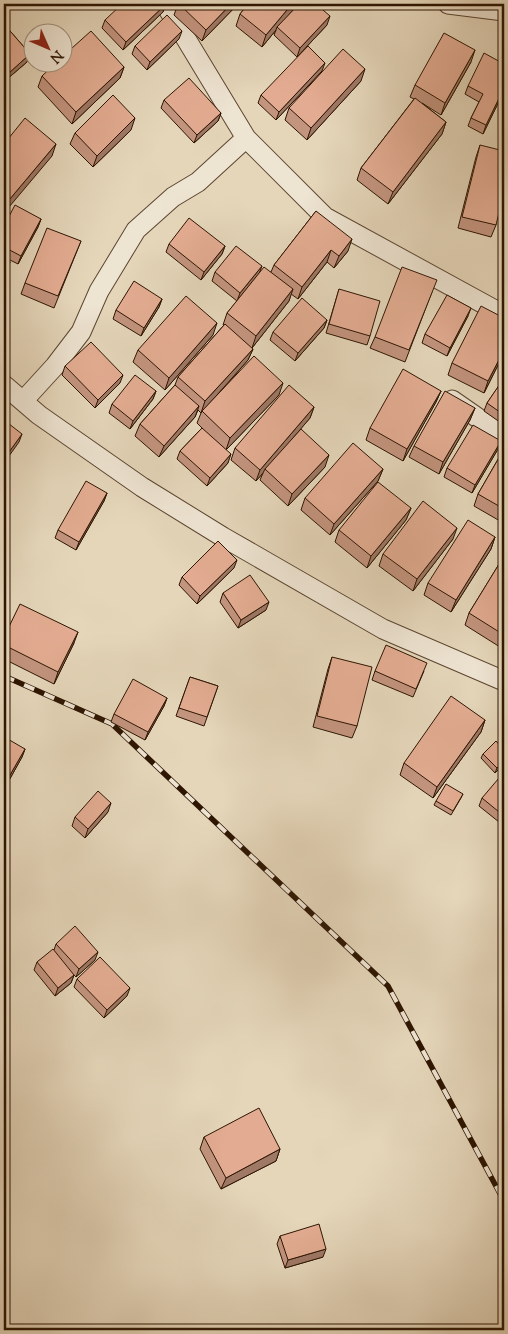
<svg xmlns="http://www.w3.org/2000/svg" width="508" height="1334" viewBox="0 0 508 1334" font-family="'Sorts Mill Goudy',serif">
<style>
.lines{fill:none;stroke-linecap:round;stroke-linejoin:round}
.minor-casing{stroke:#5b4530;stroke-width:21}
.minor{stroke:#eee4d2;stroke-width:19}
.rail-casing{stroke:#2d1502;stroke-width:5.5}
.rail{stroke:#eee4d2;stroke-width:4;stroke-dasharray:11;stroke-linecap:butt}
.wall{fill:#c3947e;stroke:#2d1502}
.shaded-wall{fill:#9f7866;stroke:#2d1502}
.building{fill:#e3ac92;stroke:#2d1502}
</style>
<rect width="100%" height="100%" fill="#e5d6ba"/>
<filter id="stains"><feTurbulence type="fractalNoise" baseFrequency=".004" numOctaves="4"/><feColorMatrix values="0 0 0 0 .2 0 0 0 0 .09 0 0 0 0 .02 0 0 0 .5 -.17"/></filter>
<radialGradient id="worn" r=".72"><stop offset=".6" stop-color="#630" stop-opacity="0"/><stop offset="1" stop-color="#630" stop-opacity=".3"/></radialGradient>
<g class="lines">
<defs>
<path id="minor" d="M165,4L246,138L325,217L504,315
M448,4L504,11
M4,385L39,415L142,487L223,537L383,629L504,681
M452,400L504,436
M23,401L55,366L81,332L99,291L136,230L173,197L198,182L246,138"/>
</defs>
<use href="#minor" class="minor-casing"/>
<use href="#minor" class="minor"/>
<defs>
<path id="rail" d="M4,676L112,724L388,986L504,1201"/>
</defs>
<use href="#rail" class="rail-casing"/>
<use href="#rail" class="rail"/>
</g>
<path class="wall" d="M84,4H94L88,9Z
M166,4L163,12L123,50L102,28L105,20Z
M178,4H238L202,41L174,15Z
M248,4H298L287,16L327,25L297,57L274,35L276,30L262,47L236,26L240,14Z
M4,24L30,54L27,62L6,80L4,77Z
M179,39L147,70L132,54L135,46Z
M471,62L441,115L422,103L446,122L442,134L388,204L357,180L361,168L414,99L410,97L415,85Z
M124,67L120,78L72,124L38,87L42,76Z
M322,71L276,120L258,103L261,95Z
M361,81L307,140L285,120L289,108Z
M468,86L504,91L483,134L468,126L471,118L479,102L465,94Z
M164,100L221,113L218,121L194,143L161,108Z
M504,117V128L500,126Z
M131,130L93,167L70,144L75,133Z
M480,145L496,225L491,237L458,228L476,157Z
M316,211L348,251L334,268L327,262L298,299L291,294L289,301L252,348L253,349L248,360L221,391L279,395L226,450L228,463L207,486L177,459L180,451L202,428L197,423L201,413L198,410L195,417L159,457L135,436L140,424L175,385L178,377L224,325H223L227,313L237,301L212,281L215,272L259,273L271,272L274,265Z
M41,219L38,227L18,264L4,257V226Z
M81,241L54,308L21,294L25,283Z
M169,244L225,246L222,254L201,280L166,252Z
M339,289L370,336L367,345L326,333Z
M432,292L405,362L370,348L375,337Z
M162,299L159,307L141,336L113,319L116,310Z
M468,316L447,356L422,343L425,334Z
M504,318V353L484,393L448,375L452,363Z
M327,320L324,328L295,361L270,340L273,332Z
M213,335L165,390L133,362L138,350Z
M65,366L120,383L95,408L62,375Z
M504,366V425L484,411L487,403L503,380L500,378Z
M156,391L153,399L130,429L109,413L112,404Z
M441,391L436,402L403,461L366,440L370,428Z
M314,407L310,418L289,442L325,467L288,506L260,480L263,473L256,481L231,460L235,448Z
M475,408L470,420L439,474L409,457L414,446Z
M498,449L472,493L444,477L447,468Z
M504,449V514L500,521L474,506L478,494Z
M383,469L378,481L330,535L301,510L305,498Z
M107,493L104,501L76,550L55,538L58,530Z
M411,508L406,520L367,568L335,542L339,530Z
M495,537L491,549L451,612L424,595L428,583Z
M453,539L413,591L379,566L383,554Z
M504,556V640L500,647L465,625L469,613Z
M234,568L197,604L179,585L182,577Z
M223,593L266,610L238,628L220,602Z
M4,637L74,643L54,684L4,659Z
M332,657L357,726L352,738L313,727L328,669Z
M375,671H424L413,697L372,680Z
M190,677L218,686L204,726L176,716Z
M167,698L164,706L145,740L111,722L114,714Z
M485,720L481,732L433,798L400,775L404,763Z
M4,743L25,749L22,757L7,784L4,782Z
M504,750V764L495,773L481,758L483,754Z
M504,782V826L479,806L482,798Z
M463,794L461,798L451,815L434,805L436,801Z
M108,812L85,838L72,826L75,817Z
M56,944L95,960L76,977L74,975L71,983L55,996L34,970L37,962L54,950Z
M77,979L127,996L104,1018L74,987Z
M204,1137L280,1149L276,1161L221,1189L200,1149Z
M280,1236L323,1257L285,1268L277,1244Z"/>
<path class="shaded-wall" d="M90,4H94L88,9Z
M166,4L163,12L123,50L126,42Z
M231,4H238L202,41L206,30Z
M292,4H298L278,28L277,27L276,30L262,47L266,35Z
M330,16L327,25L297,57L300,48Z
M182,31L179,39L147,70L150,62Z
M475,50L471,62L441,115L445,103Z
M30,54L27,62L6,80L10,72Z
M325,63L322,71L276,120L279,112Z
M124,67L120,78L72,124L76,112Z
M365,69L361,81L307,140L311,128Z
M504,88V91L483,134L486,125Z
M221,113L218,121L194,143L197,135Z
M135,118L131,130L93,167L97,156Z
M446,122L442,134L388,204L393,192Z
M56,144L52,156L4,213V206Z
M41,219L38,227L18,264L21,256Z
M352,239L348,251L334,268L339,256Z
M225,246L222,254L201,280L204,272Z
M331,250L327,262L298,299L302,287Z
M10,262L6,274L4,277V273Z
M262,266L259,274L237,301L240,293Z
M293,289L289,301L252,348L256,336Z
M162,299L159,307L141,336L144,328Z
M471,308L468,316L447,356L450,348Z
M327,320L324,328L295,361L298,353Z
M217,323L213,335L165,390L169,378Z
M253,349L248,360L201,413L205,401Z
M504,350V353L484,393L488,381Z
M123,375L120,383L95,408L98,400Z
M283,383L279,395L226,450L230,438Z
M156,391L153,399L130,429L133,421Z
M441,391L436,402L403,461L407,449Z
M199,406L195,417L159,457L164,446Z
M314,407L310,418L266,470L265,469L263,473L256,481L260,470Z
M475,408L470,420L439,474L443,462Z
M22,434L19,442L4,463V459Z
M501,441L498,449L472,493L475,485Z
M231,454L228,463L207,486L210,478Z
M329,455L325,467L288,506L292,494Z
M383,469L378,481L330,535L334,524Z
M107,493L104,501L76,550L79,542Z
M411,508L406,520L367,568L371,556Z
M504,510V514L500,521Z
M457,528L453,539L413,591L417,579Z
M495,537L491,549L451,612L456,600Z
M237,560L234,568L197,604L200,596Z
M269,602L266,610L238,628L241,620Z
M78,632L74,643L54,684L58,672Z
M504,636V640L500,647Z
M167,698L164,706L145,740L148,732Z
M485,720L481,732L433,798L437,787Z
M25,749L22,757L7,784L10,775Z
M504,761V764L495,773L497,768Z
M111,803L108,812L85,838L88,829Z
M98,952L95,960L76,977L79,969Z
M74,975L71,983L55,996L58,988Z
M130,988L127,996L104,1018L107,1010Z
M280,1149L276,1161L221,1189L226,1178Z
M326,1249L323,1257L285,1268L288,1260Z"/>
<path class="building" d="M122,4H166L126,42L105,20Z
M179,4H231L206,30Z
M248,4H292L266,35L240,14Z
M299,4H316L330,16L300,48L277,27Z
M167,15L182,31L150,62L135,46Z
M4,24L30,54L10,72L4,65Z
M91,31L124,67L76,112L42,76L57,62H62V57Z
M444,33L475,50L445,103L415,85Z
M308,46L325,63L279,112L261,95Z
M343,49L365,69L311,128L289,108Z
M484,53L504,64V88L486,125L471,118L483,94L468,86Z
M189,78L221,113L197,135L164,100Z
M113,95L135,118L97,156L75,133Z
M415,98L446,122L393,192L361,168Z
M25,118L56,144L4,206V144Z
M480,145L504,151V192L496,225L462,217Z
M15,205L41,219L21,256L4,247V226Z
M316,211L352,239L339,256L331,250L302,287L274,265Z
M189,218L225,246L204,272L169,244Z
M47,228L81,241L58,296L25,283Z
M236,246L262,266L240,293L215,272Z
M4,258L10,262L4,273Z
M264,267L293,289L256,336L227,313Z
M402,267L437,280L409,350L375,337Z
M134,281L162,299L144,328L116,310Z
M339,289L380,301L370,336L329,324Z
M447,295L471,308L450,348L425,334Z
M186,296L217,323L169,378L138,350Z
M302,298L327,320L298,353L273,332Z
M481,306L504,318V350L488,381L452,363Z
M225,324L253,349L205,401L178,377Z
M91,342L123,375L98,400L65,366Z
M254,356L283,383L230,438L202,411Z
M403,369L441,391L407,449L370,428Z
M135,375L156,391L133,421L112,404Z
M504,378V415L487,403Z
M175,385L199,406L164,446L140,424Z
M289,385L314,407L260,470L235,448Z
M445,391L475,408L443,462L414,446Z
M4,420L22,434L4,459Z
M473,425L501,441L475,485L447,468Z
M202,428L231,454L210,478L180,451Z
M301,429L329,455L292,494L265,469Z
M353,443L383,469L334,524L305,498Z
M504,449V509L478,494Z
M86,481L107,493L79,542L58,530Z
M378,482L411,508L371,556L339,530Z
M423,501L457,528L417,579L383,554Z
M468,520L495,537L456,600L428,583Z
M218,541L237,560L200,596L182,577Z
M504,556V635L469,613Z
M250,575L269,602L241,620L223,593Z
M20,604L78,632L58,672L4,645V637Z
M386,645L427,663L416,689L375,671Z
M332,657L372,667L357,726L317,716Z
M190,677L218,686L207,717L179,708Z
M133,679L167,698L148,732L114,714Z
M451,696L485,720L437,787L404,763Z
M6,738L25,749L10,775L4,772V743Z
M496,741L504,750V761L497,768L483,754Z
M499,778L504,782V816L482,798Z
M446,784L463,794L453,811L436,801Z
M98,791L111,803L88,829L75,817Z
M75,926L98,952L79,969L56,944Z
M53,949L74,975L58,988L37,962Z
M100,957L130,988L107,1010L77,979Z
M259,1108L280,1149L226,1178L204,1137Z
M319,1224L326,1249L288,1260L280,1236Z"/>
<rect width="508" height="1334" fill="none" stroke="#e5d6ba" stroke-width="20"/>
<rect x="5" y="5" width="498" height="1324" fill="none" stroke="#2d1502" stroke-width="2.5"/>
<rect x="10" y="10" width="488" height="1314" fill="none" stroke="#2d1502"/>
<g transform="translate(48 48) rotate(135)"><circle r="24" fill="#eee4d2" stroke="#a1917f"/>
<path d="M0-4L9 19L0 12L-9 19Z" fill="#8f2418"/>
<text y="-8" font-size="14" font-weight="bold" text-anchor="middle" fill="#2d1502">N</text>
</g>
<rect width="100%" height="100%" filter="url(#stains)"/>
<rect width="100%" height="100%" fill="url(#worn)"/>
</svg>
